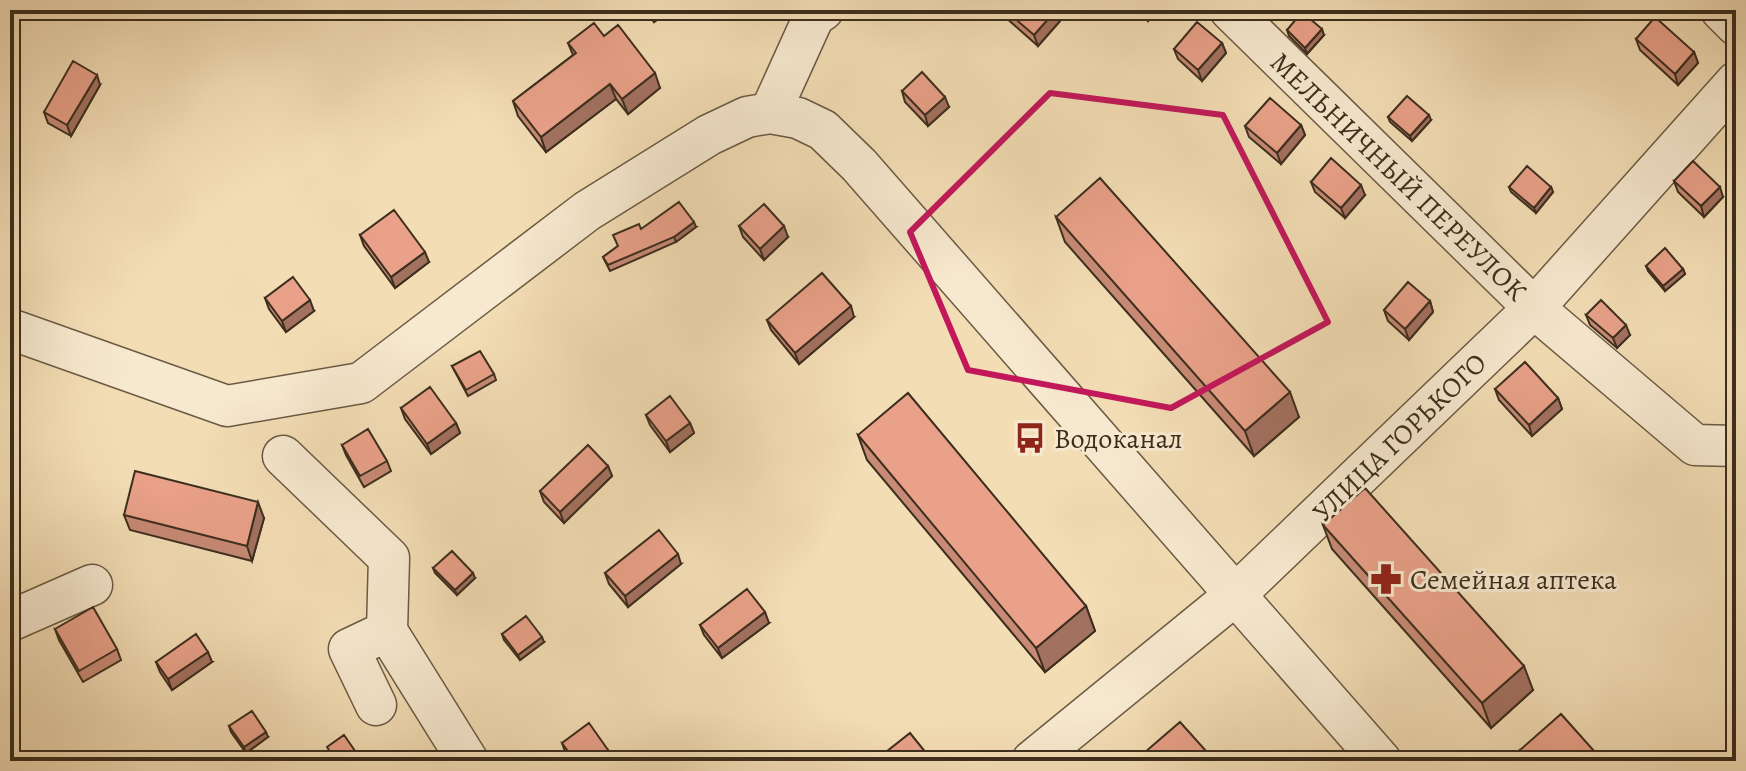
<svg xmlns="http://www.w3.org/2000/svg" width="1746" height="771" viewBox="0 0 1746 771" font-family="Alegreya,serif">
<style>
.lines{fill:none;stroke-linecap:round;stroke-linejoin:round}
.minor-casing{stroke:#6a5a43;stroke-width:43}
.minor{stroke:#f7e9cf;stroke-width:40}
.wall{fill:#c88a76;stroke:#3c2e1d;stroke-width:2}
.shaded-wall{fill:#a37160;stroke:#3c2e1d;stroke-width:2}
.building{fill:#e9a189;stroke:#3c2e1d;stroke-width:2}
.marked{fill:none;stroke:#c2185b;stroke-width:6;stroke-linejoin:round}
.labels{text-anchor:middle;stroke-width:6;stroke-linejoin:round;paint-order:stroke}
.street-label{font-size:28px;fill:#3c2e1d;stroke:#f7e9cf}
.poi-label{font-size:28px;fill:#3c2e1d;stroke:#f7e9cf;text-anchor:start}
</style>
<rect width="100%" height="100%" fill="#f3ddb5"/>
<filter id="stains"><feTurbulence type="fractalNoise" baseFrequency=".0025" numOctaves="4"/><feColorMatrix values="0 0 0 0 .2 0 0 0 0 .09 0 0 0 0 .02 0 0 0 .5 -.17"/></filter>
<radialGradient id="worn" r=".72"><stop offset=".6" stop-color="#630" stop-opacity="0"/><stop offset="1" stop-color="#630" stop-opacity=".3"/></radialGradient>
<g class="lines">
<defs>
<path id="minor" d="M1230,10L1534,308L1695,445L1736,446
M1721,10L1736,25
M770,113L814,16L823,10
M10,329L227,406L361,383L587,211L709,135L747,117L770,113L798,118L823,130L859,165L1381,761
M283,456L389,558L387,631L349,649L376,705
M10,621L92,585
M387,631L468,761
M1032,761L1234,596L1534,308L1736,82"/>
</defs>
<use href="#minor" class="minor-casing"/>
<use href="#minor" class="minor"/>
</g>
<path class="wall" d="M645,10H671L654,22Z
M997,10H1055L1060,21L1038,46Z
M1135,10H1158L1148,21Z
M1287,30L1324,35L1307,54L1289,36Z
M604,36L660,88L628,114L616,99L546,152L518,116L513,101L573,55L568,43Z
M1636,39L1694,52L1698,63L1678,85L1640,50Z
M1222,43L1226,53L1202,81L1178,59L1174,49Z
M100,85L71,136L48,123L44,112Z
M902,91L949,107L928,126L905,102Z
M1388,117L1431,120L1412,141L1390,122Z
M1301,125L1305,135L1281,164L1249,137L1245,126Z
M1674,181L1723,197L1704,217L1678,192Z
M1311,182L1365,195L1345,218L1315,192Z
M1509,187H1551L1553,192L1536,213L1511,192Z
M1056,217L1299,417L1254,456L1065,242Z
M739,226L788,237L764,260L743,237Z
M696,227L676,242L610,271L603,257L641,229Z
M360,235L429,262L395,288L364,246Z
M1646,266L1683,269L1685,274L1665,291L1648,271Z
M265,298L314,311L286,332L269,309Z
M1430,301L1433,312L1409,340L1388,321L1384,310Z
M1586,315L1630,335L1617,348L1590,325Z
M854,317L799,364L771,330L767,320Z
M452,366L494,374L496,380L468,396Z
M1495,389L1558,398L1562,409L1532,436L1499,400Z
M401,408L456,423L460,433L431,454L405,419Z
M646,415L690,423L694,433L670,452L650,425Z
M858,435L1086,606L1095,631L1045,672L867,460Z
M342,445L387,461L391,471L364,487L346,455Z
M608,466L612,476L564,523L544,502L540,491Z
M124,515L264,518L252,561L130,530Z
M1323,525L1533,690L1491,728L1332,549Z
M681,564L628,607L609,584L605,573Z
M433,568L475,578L457,595L435,573Z
M769,623L722,658L704,635L700,625Z
M55,629L117,649L121,660L83,682L59,640Z
M502,634L544,642L520,660L504,640Z
M156,662H212L172,690L160,672Z
M229,726L268,737L246,753L231,732Z
M562,743L612,760L571,761L566,754Z
M1520,750L1603,761H1524Z"/>
<path class="shaded-wall" d="M650,10H671L654,22Z
M1056,10L1060,21L1038,46L1034,35Z
M1151,10H1158L1148,21L1146,16Z
M1322,29L1324,35L1307,54L1305,48Z
M1222,43L1226,53L1202,81L1198,70Z
M1694,52L1698,63L1678,85L1675,74Z
M655,73L660,88L628,114L622,99Z
M97,75L100,85L71,136L67,125Z
M610,84L616,99L546,152L541,137Z
M945,97L949,107L928,126L925,115Z
M1429,115L1431,120L1412,141L1410,136Z
M1301,125L1305,135L1281,164L1277,153Z
M1361,185L1365,195L1345,218L1341,208Z
M1551,187L1553,192L1536,213L1534,208Z
M1720,187L1723,197L1704,217L1701,206Z
M694,222L696,227L676,242L674,237Z
M784,226L788,237L764,260L760,249Z
M425,252L429,262L395,288L391,277Z
M1683,269L1685,274L1665,291L1663,286Z
M310,300L314,311L286,332L282,321Z
M1430,301L1433,312L1409,340L1405,329Z
M851,306L854,317L799,364L795,353Z
M1626,325L1630,335L1617,348L1613,338Z
M1290,392L1299,417L1254,456L1245,431Z
M1558,398L1562,409L1532,436L1529,425Z
M456,423L460,433L431,454L427,444Z
M690,423L694,433L670,452L666,441Z
M608,466L612,476L564,523L560,512Z
M258,502L264,518L252,561L247,546Z
M678,554L681,564L628,607L625,596Z
M473,573L475,578L457,595L455,590Z
M1086,606L1095,631L1045,672L1036,648Z
M765,612L769,623L722,658L718,648Z
M542,637L544,642L520,660L518,655Z
M208,652L212,662L172,690L168,679Z
M1524,666L1533,690L1491,728L1482,703Z
M266,732L268,737L246,753L244,747Z
M608,750L612,760L592,761Z"/>
<path class="building" d="M1005,10H1056L1034,35Z
M1139,10H1151L1146,16Z
M1302,12L1322,29L1305,48L1287,30Z
M1655,17L1694,52L1675,74L1636,39Z
M1197,22L1222,43L1198,70L1174,49Z
M594,23L604,36L618,25L655,73L622,99L610,84L541,137L513,101L576,53L568,43Z
M73,61L97,75L67,125L44,112Z
M922,72L945,97L925,115L902,91Z
M1407,96L1429,115L1410,136L1388,117Z
M1270,98L1301,125L1277,153L1245,126Z
M1331,158L1361,185L1341,208L1311,182Z
M1693,161L1720,187L1701,206L1674,181Z
M1527,166L1551,187L1534,208L1509,187Z
M1100,178L1290,392L1245,431L1056,217Z
M679,202L694,222L674,237L608,265L603,257L618,246L613,235L639,224L641,229Z
M764,204L784,226L760,249L739,226Z
M394,210L425,252L391,277L360,235Z
M1665,248L1683,269L1663,286L1646,266Z
M822,273L851,306L795,353L767,320Z
M293,277L310,300L282,321L265,298Z
M1408,282L1430,301L1405,329L1384,310Z
M1601,300L1626,325L1613,338L1586,315Z
M480,351L494,374L466,390L452,366Z
M1525,362L1558,398L1529,425L1495,389Z
M430,387L456,423L427,444L401,408Z
M908,393L1086,606L1036,648L858,435Z
M670,396L690,423L666,441L646,415Z
M368,429L387,461L360,476L342,445Z
M588,445L608,466L560,512L540,491Z
M135,471L258,502L247,546L124,515Z
M1365,488L1524,666L1482,703L1323,525Z
M659,530L678,554L625,596L605,573Z
M452,551L473,573L455,590L433,568Z
M747,589L765,612L718,648L700,625Z
M93,607L117,649L79,671L55,629Z
M526,616L542,637L518,655L502,634Z
M196,634L208,652L168,679L156,662Z
M252,711L266,732L244,747L229,726Z
M1561,714L1603,761H1529L1520,750Z
M1180,722L1215,761H1139L1137,759Z
M589,723L608,750L592,761H575L562,743Z
M910,733L931,759L928,761H893L886,752Z
M344,735L362,761H336L327,747Z"/>
<path class="marked" d="M1050,93L1223,115L1328,322L1171,408L968,370L910,232Z"/>
<defs>
<symbol id="bus-bare" viewBox="-9 -9 18 18"><path d="M-5-6H5V4H4V6H2V4H-2V6H-4V4H-5ZM-3.5-4V0h7V-4ZM-3.5 1.2v1.5H-2V1.2ZM2 1.2v1.5H3.5V1.2Z" fill="#8f2418" stroke="#f7e9cf" stroke-width="2.5" paint-order="stroke"/></symbol>
<symbol id="pharmacy-bare" viewBox="-9 -9 18 18"><path d="M-2-6h4v4h4v4h-4v4h-4v-4h-4v-4h4Z" fill="#8f2418" stroke="#f7e9cf" stroke-width="2.5" paint-order="stroke"/></symbol>
</defs>
<g fill-rule="evenodd">
<use href="#bus-bare" x="1008" y="416" width="44" height="44"/>
<use href="#pharmacy-bare" x="1364" y="557" width="44" height="44"/>
</g>
<g class="labels">
<g class="street-label">
<text transform="translate(1399 176) rotate(44)" y="10">МЕЛЬНИЧНЫЙ ПЕРЕУЛОК</text>
<text transform="translate(1399 437) rotate(-44)" y="10">УЛИЦА ГОРЬКОГО</text>
</g>
<g class="poi-label">
<text x="1054" y="448">Водоканал</text>
<text x="1410" y="589">Семейная аптека</text>
</g>
</g>
<rect width="1746" height="771" fill="none" stroke="#f3ddb5" stroke-width="40"/>
<rect x="12" y="12" width="1722" height="747" fill="none" stroke="#3c2e1d" stroke-width="4"/>
<rect x="20" y="20" width="1706" height="731" fill="none" stroke="#3c2e1d" stroke-width="2"/>
<rect width="100%" height="100%" filter="url(#stains)"/>
<rect width="100%" height="100%" fill="url(#worn)"/>
</svg>
